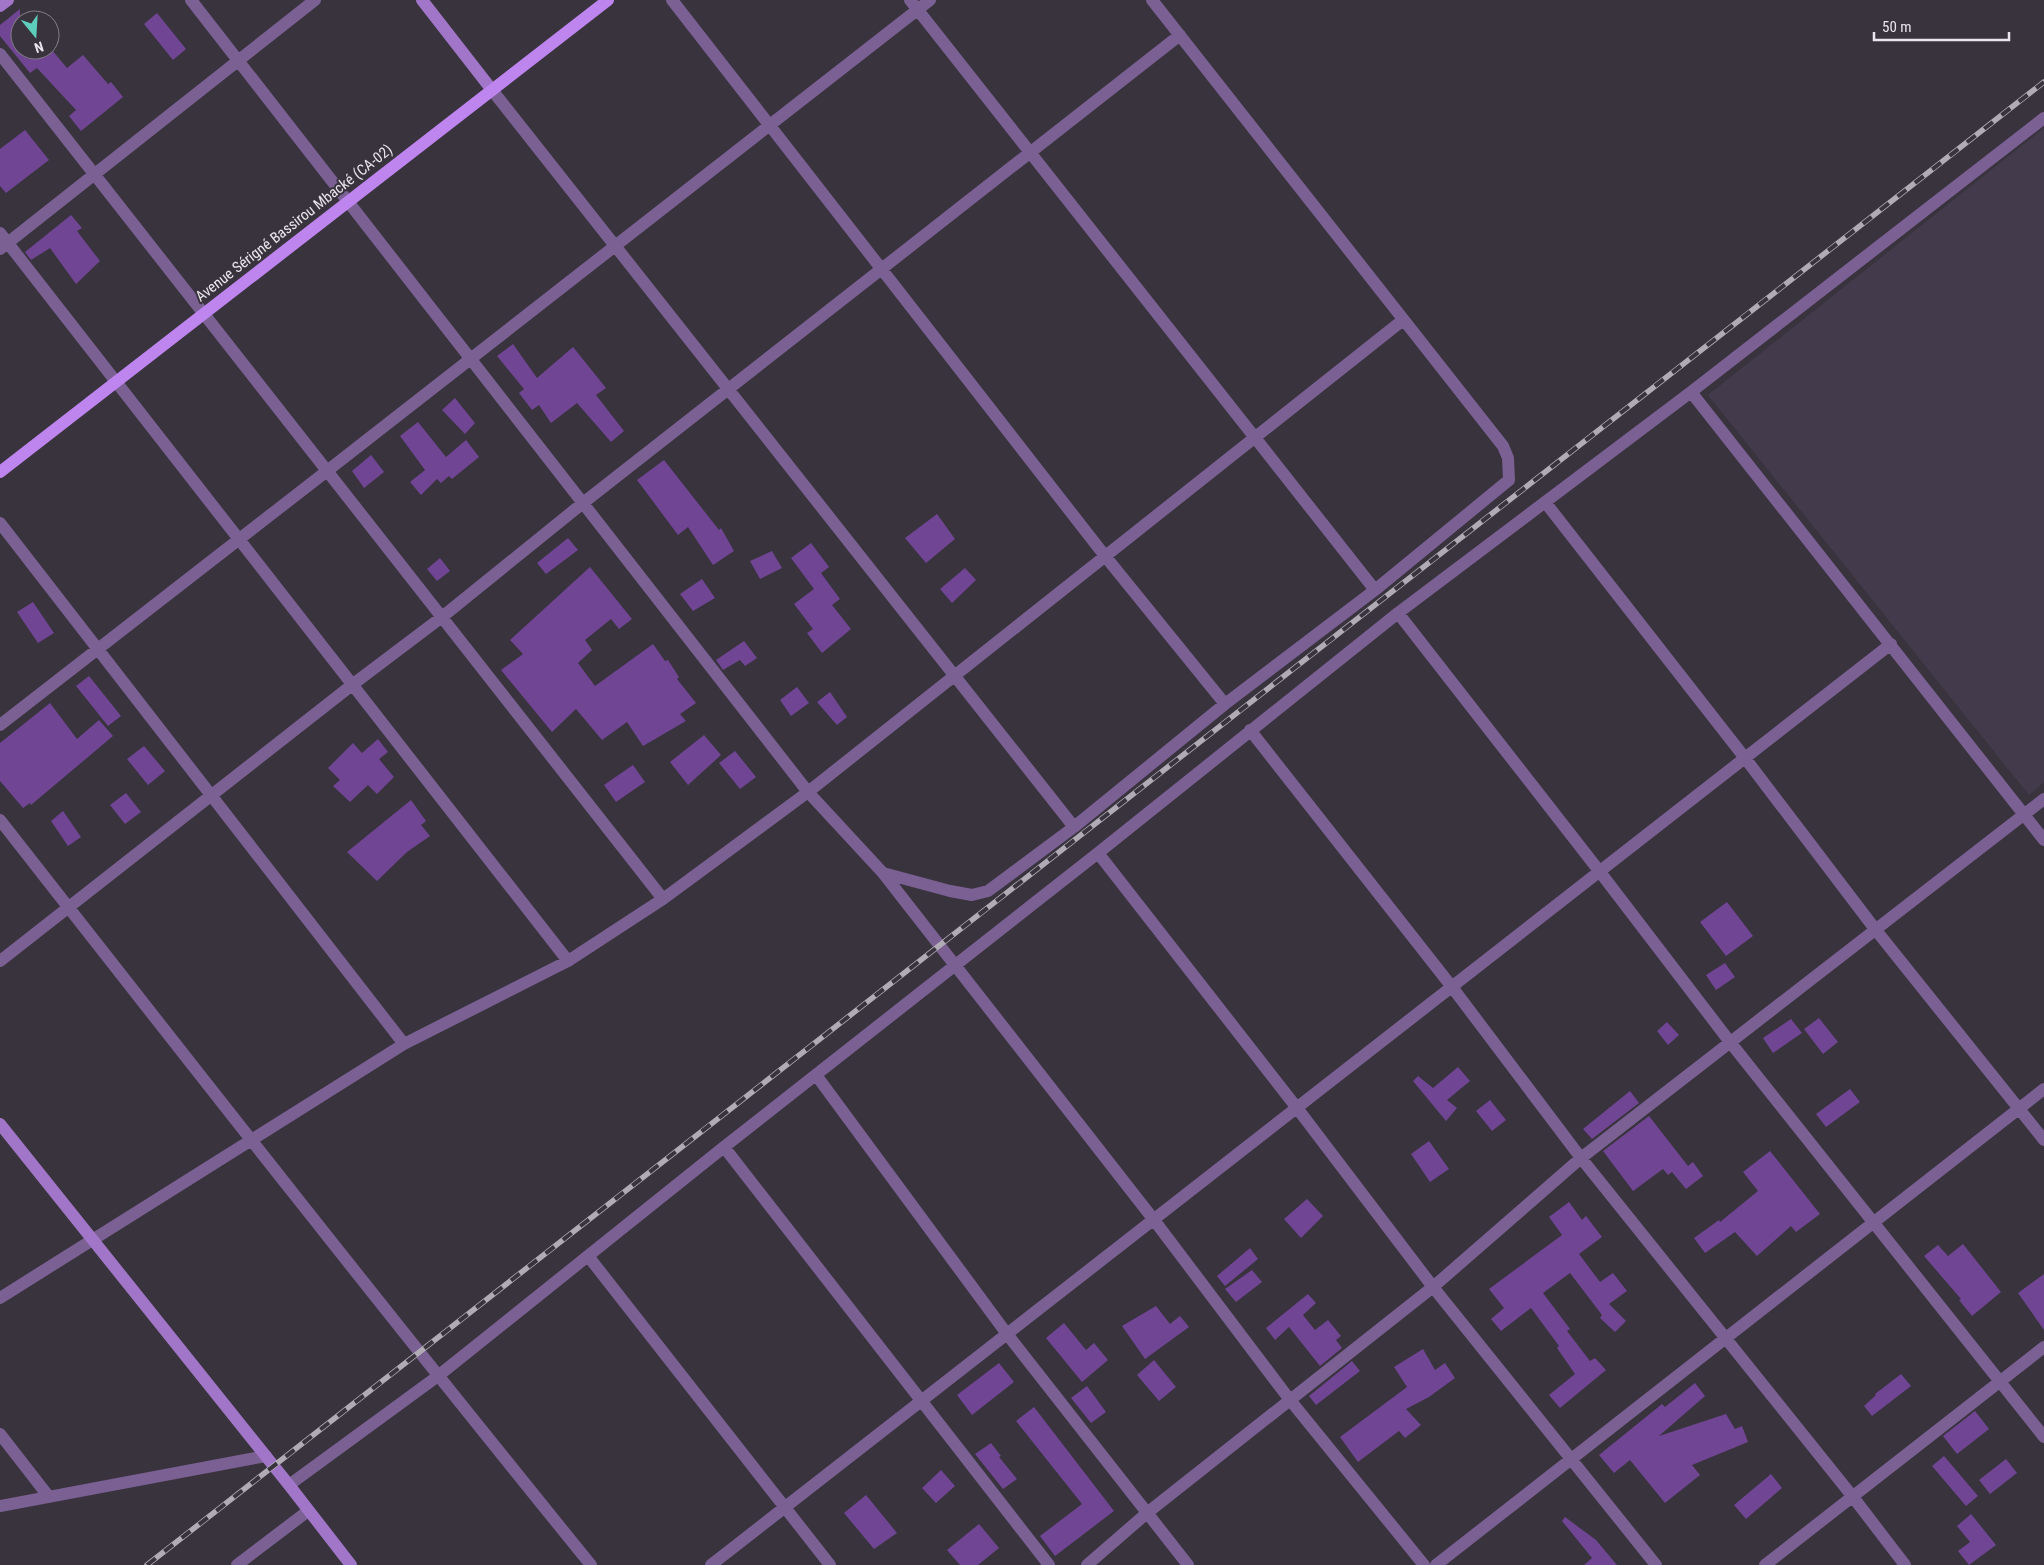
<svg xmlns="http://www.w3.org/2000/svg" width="2044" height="1565" viewBox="0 0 2044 1565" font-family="'Roboto Condensed',sans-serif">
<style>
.built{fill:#433b4b}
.building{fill:#704593}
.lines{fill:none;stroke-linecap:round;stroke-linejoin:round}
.street{stroke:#7a6093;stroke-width:12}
.secondary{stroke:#a175c7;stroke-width:12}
.primary{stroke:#be85ef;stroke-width:12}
.rail-casing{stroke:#b0abb4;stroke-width:5.5}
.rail{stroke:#39333e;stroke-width:4;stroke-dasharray:11;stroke-linecap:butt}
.labels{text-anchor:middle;stroke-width:4;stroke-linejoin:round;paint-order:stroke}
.street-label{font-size:15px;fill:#eae6ed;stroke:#39333e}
</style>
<rect width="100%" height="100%" fill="#39333e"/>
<path class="built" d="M2044,128V782L2029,795L1708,395Z"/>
<path class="building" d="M20,9V50H52L67,68L83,55L108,84L111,82L123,97L81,131L69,116L76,110L37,68L30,73L0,36V25Z
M157,13L186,49L173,60L144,24Z
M25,130L49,160L6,193L0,186V149Z
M71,215L82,228L77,231L100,261L76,284L50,248L31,260L25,252Z
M513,344L537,378L573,347L606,388L596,395L624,431L611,442L577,403L551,423L539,405L532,410L519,393L524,389L497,356Z
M455,398L475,423L465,434L442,410Z
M418,422L446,457L466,440L479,457L452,479L449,476L441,483L437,479L421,495L410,482L425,470L400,436Z
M371,455L384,472L364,488L352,471Z
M664,460L719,530L721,528L734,551L713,565L688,527L678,535L637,480Z
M937,514L955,539L926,563L905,538Z
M568,538L578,550L546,574L537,563Z
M811,543L829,567L821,573L840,599L832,605L851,629L822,653L807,633L813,629L794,604L814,589L791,558Z
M772,551L782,568L760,579L750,561Z
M440,558L450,571L437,581L427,569Z
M590,567L632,619L619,629L611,619L585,640L592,650L578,663L595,686L653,644L665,661L668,660L679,677L677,679L696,703L680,714L686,721L643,746L627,722L602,740L576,709L552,732L501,670L523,654L510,640Z
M965,568L976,580L952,603L940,589Z
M702,579L715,598L693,611L680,594Z
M33,602L54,633L38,643L17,612Z
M744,641L757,658L745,666L740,660L723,670L716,660Z
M89,676L121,716L108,726L76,686Z
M797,687L809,703L791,716L780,700Z
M830,692L847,717L837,725L817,702Z
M50,703L77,739L99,720L113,736L31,805L30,803L23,808L0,781V743Z
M704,735L721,755L688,785L670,762Z
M378,739L388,752L379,759L394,777L377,794L368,785L350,802L333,786L340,780L328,768L353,743L362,753Z
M144,746L165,771L148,785L127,759Z
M735,751L756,777L740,789L719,763Z
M633,765L645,782L616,802L604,785Z
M126,793L141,812L125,824L110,805Z
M411,800L426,821L421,825L430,836L407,852L377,881L347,852Z
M63,811L81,837L68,846L51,821Z
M1727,902L1753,936L1726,956L1700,922Z
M1725,963L1735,977L1716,990L1706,975Z
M1819,1018L1838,1042L1823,1054L1804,1029Z
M1791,1019L1802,1033L1773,1053L1763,1038Z
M1667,1022L1679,1035L1668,1045L1657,1031Z
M1458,1067L1470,1081L1447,1100L1457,1108L1446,1121L1413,1081L1418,1076L1433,1088Z
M1850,1089L1860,1102L1826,1127L1816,1114Z
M1630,1091L1639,1103L1592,1139L1583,1129Z
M1490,1100L1506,1120L1492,1131L1476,1111Z
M1649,1116L1688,1166L1693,1162L1703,1176L1686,1189L1672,1172L1668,1175L1663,1169L1633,1191L1603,1151Z
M1429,1141L1449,1169L1430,1182L1411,1154Z
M1770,1151L1820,1214L1796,1232L1791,1226L1757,1256L1735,1232L1705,1253L1694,1238L1719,1220L1720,1222L1758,1191L1743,1172Z
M1307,1199L1323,1216L1301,1238L1284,1219Z
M1569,1202L1582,1220L1586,1216L1602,1237L1579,1254L1600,1282L1613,1273L1627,1291L1609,1304L1626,1321L1615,1332L1600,1318L1602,1315L1570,1273L1543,1293L1570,1329L1567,1331L1590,1361L1595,1358L1606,1370L1560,1408L1549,1395L1575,1374L1557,1348L1559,1346L1531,1308L1501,1331L1491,1319L1504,1308L1489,1289L1562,1235L1549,1217Z
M1963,1244L2001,1292L1972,1316L1959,1300L1961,1299L1924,1256L1938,1245L1948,1256Z
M1250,1248L1258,1259L1225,1286L1217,1276Z
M1252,1270L1262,1282L1236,1302L1225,1289Z
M2044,1274V1330L2018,1293Z
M1308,1294L1316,1303L1303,1315L1315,1330L1328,1320L1341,1336L1336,1340L1342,1348L1320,1366L1289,1327L1275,1340L1266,1328Z
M1156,1306L1170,1324L1180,1316L1189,1327L1145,1359L1122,1326Z
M1064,1323L1086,1350L1094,1343L1108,1360L1082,1382L1046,1338Z
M1423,1349L1435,1370L1445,1363L1455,1378L1429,1397L1406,1409L1421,1425L1405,1438L1399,1431L1358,1462L1340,1437L1407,1387L1394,1367Z
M1154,1360L1176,1387L1159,1401L1137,1375Z
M1352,1361L1360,1371L1316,1405L1309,1396Z
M999,1363L1014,1382L972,1415L957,1395Z
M1901,1374L1911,1386L1872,1416L1864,1406L1876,1395L1875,1394Z
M1695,1383L1705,1396L1659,1436L1726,1414L1735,1429L1742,1426L1748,1442L1692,1465L1700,1475L1665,1503L1630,1460L1614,1473L1599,1455L1662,1404L1665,1407Z
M1087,1386L1106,1412L1091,1423L1071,1398Z
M1034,1407L1114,1511L1055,1556L1040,1536L1082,1504L1016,1421Z
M1975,1411L1989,1429L1957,1454L1943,1436Z
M991,1443L1001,1456L999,1457L1017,1479L1003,1489L975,1454Z
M1944,1456L1978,1496L1966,1506L1932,1466Z
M2006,1459L2017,1473L1990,1494L1979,1480Z
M941,1470L955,1486L936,1503L922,1488Z
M1771,1474L1782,1488L1746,1519L1734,1505Z
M866,1495L897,1533L874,1549L844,1513Z
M1971,1514L1996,1545L1969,1565L1958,1551L1970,1542L1957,1526Z
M1565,1517L1596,1540L1617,1565H1584L1592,1558L1562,1521Z
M979,1524L999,1548L978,1565H960L947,1550Z"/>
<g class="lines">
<path class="street" d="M191,0L808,792L883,873L950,891L972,895L988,891L1074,827L1225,704L1375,590L1509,480L1508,458L1503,446L1152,0
M672,0L1105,556L1225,704
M910,0L1375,590
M0,54L663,899
M492,90L1074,827
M0,233L568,961
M0,249L315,0
M1691,392L2044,840
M1545,502L1745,758L1875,929L2044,1140
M0,523L404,1044
M1398,613L1600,872L1730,1042L2044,1437
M0,725L327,471L930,0
M1250,730L1452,987L1581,1158L1853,1497L1905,1565
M0,820C195,1069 391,1319 591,1565
M1098,853L1297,1108L1433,1287L1656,1565
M883,873L1154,1220L1290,1400L1424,1565
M0,961L352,685L442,617L583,503L1180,35
M816,1075L1007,1334L1188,1565
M724,1147L1049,1565
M588,1256L830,1565
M0,1298L404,1044L568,961L663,899L808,792L1403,320
M0,1434L49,1497
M289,1485L438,1376L724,1147L1098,853L1398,613L1691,392L2044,118
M0,1506L266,1456
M237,1565L308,1511
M711,1565L1891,644
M1087,1565L1147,1513L1433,1287L1581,1158L2044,799
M1436,1565L2044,1089
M1765,1565L2044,1347"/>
<path class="secondary" d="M422,0L492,90
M0,6L8,0
M0,1124L289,1485L351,1565"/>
<path class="primary" d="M0,472L608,0"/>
<defs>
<path id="rail" d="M147,1565L2044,82"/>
</defs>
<use href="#rail" class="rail-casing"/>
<use href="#rail" class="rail"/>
</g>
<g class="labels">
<g class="street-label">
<text transform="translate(294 223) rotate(-38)" y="5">Avenue Sérigné Bassirou Mbacké (CA-02)</text>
</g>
</g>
<g transform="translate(35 35) rotate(162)"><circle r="24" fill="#39333e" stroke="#807b84"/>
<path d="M0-4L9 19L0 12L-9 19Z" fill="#5ccebb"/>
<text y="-8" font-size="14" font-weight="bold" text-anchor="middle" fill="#eae6ed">N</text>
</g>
<path d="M1874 32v8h135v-8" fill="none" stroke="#eae6ed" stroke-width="2.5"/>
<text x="1882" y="32" font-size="15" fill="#eae6ed" stroke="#39333e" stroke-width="4" paint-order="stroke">50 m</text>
</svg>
